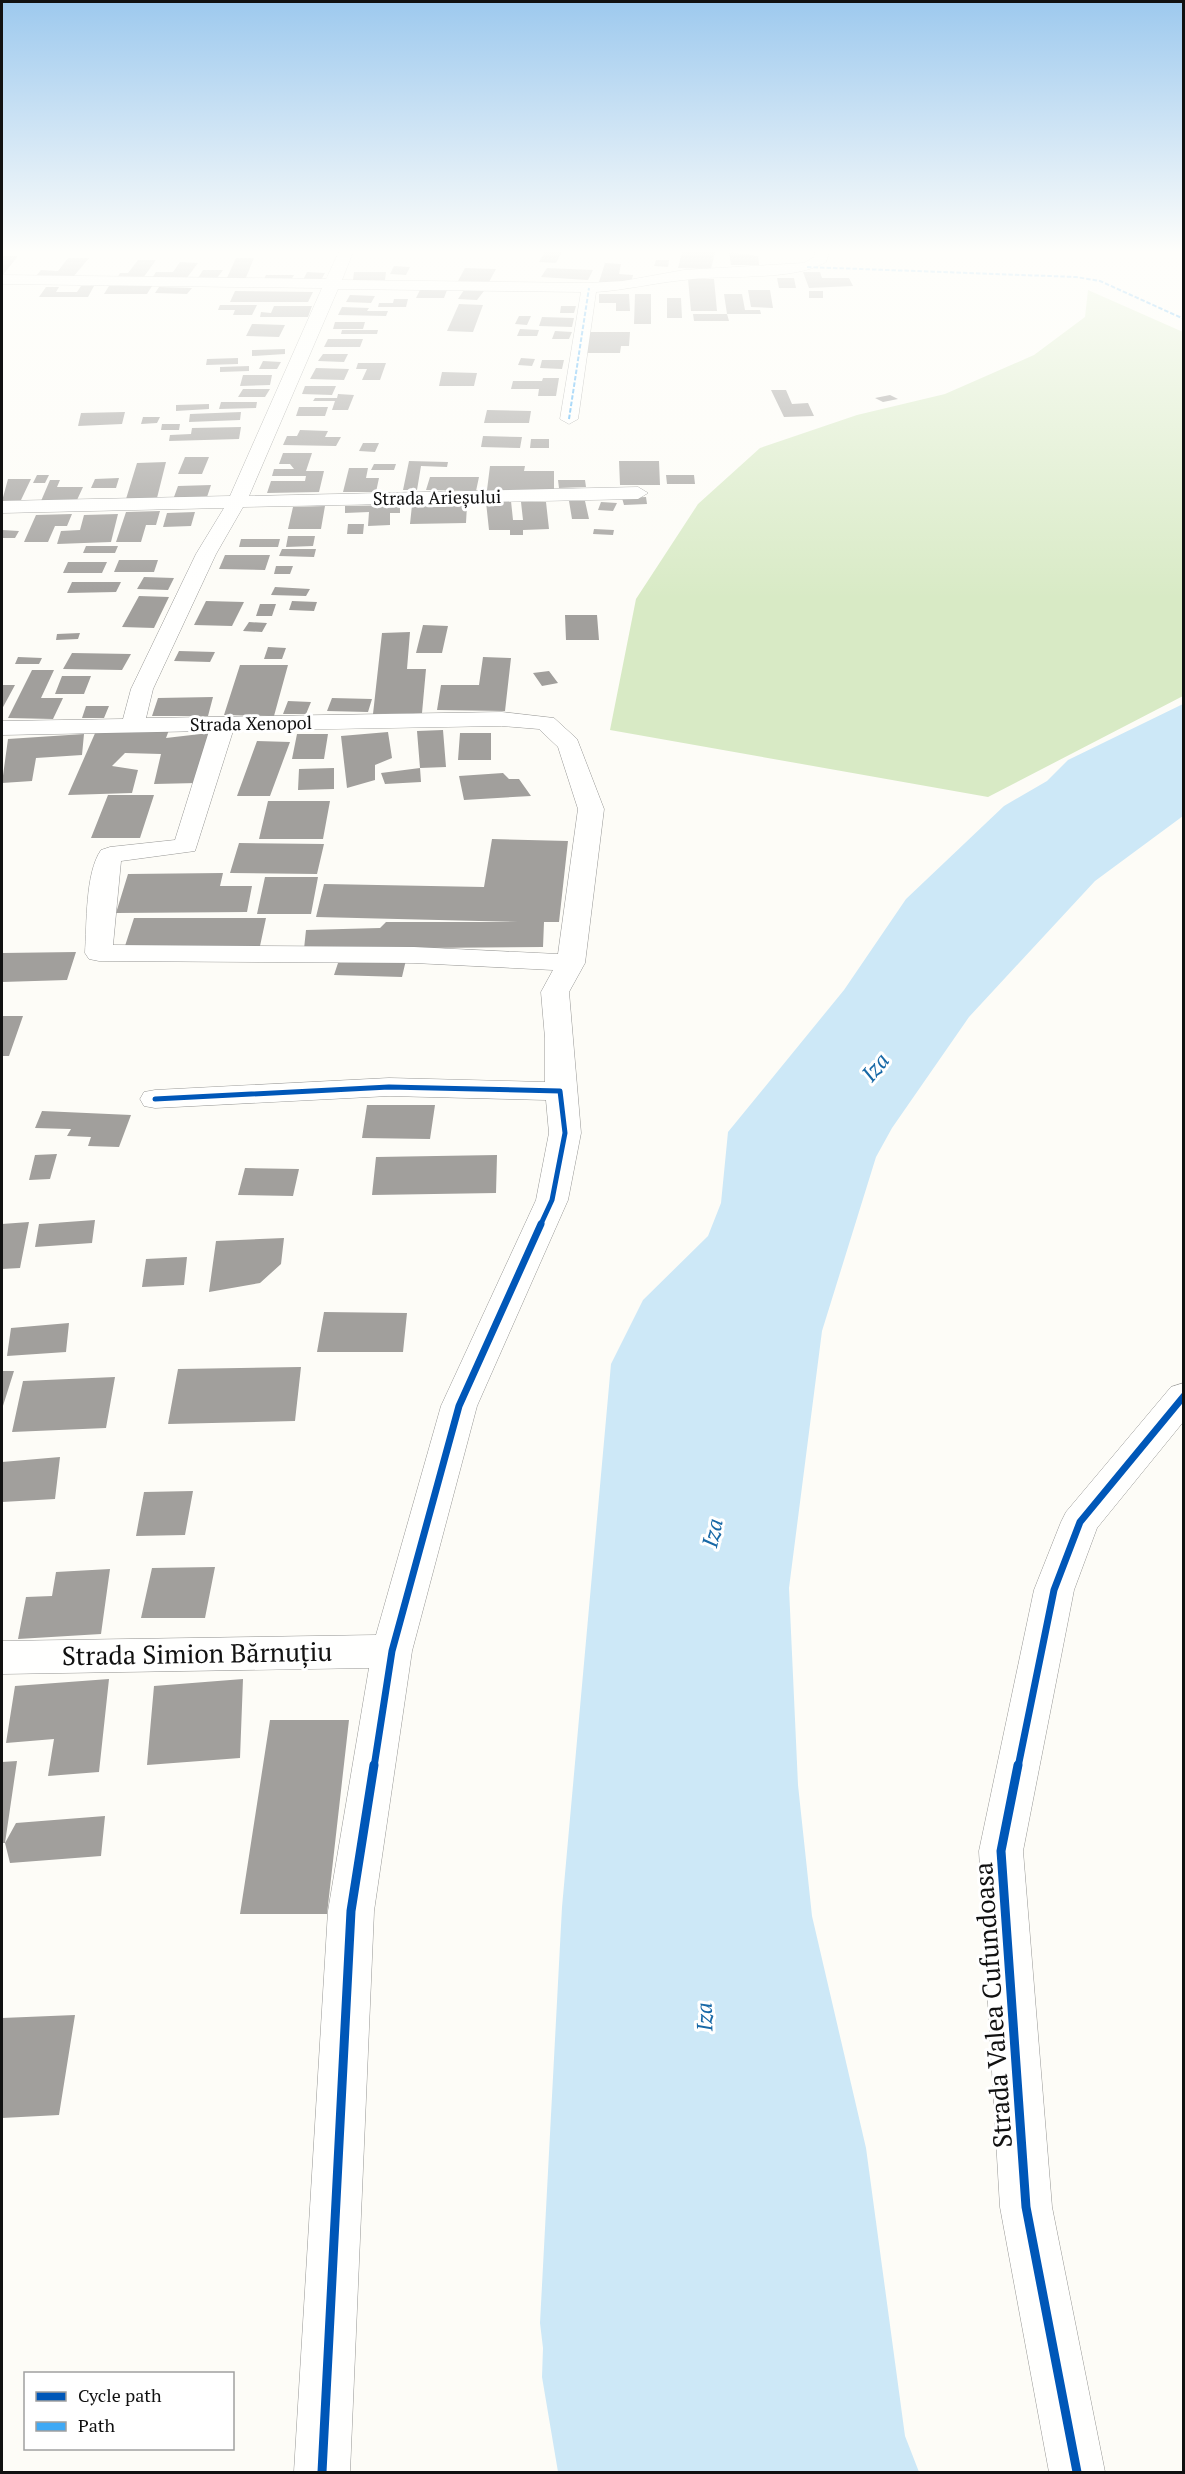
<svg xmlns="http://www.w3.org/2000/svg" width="1185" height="2474" viewBox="0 0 1185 2474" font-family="'PT Serif',serif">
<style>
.forest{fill:#d8eac5}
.water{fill:#cde8f7}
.building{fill:#a19f9c}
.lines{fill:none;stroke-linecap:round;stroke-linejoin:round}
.street-casing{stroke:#979795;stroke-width:1}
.street{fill:#fffffe;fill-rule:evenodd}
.quiet{stroke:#3fa9f5;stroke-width:2;stroke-dasharray:4.5 2;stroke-linecap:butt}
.cycleway-far2-casing{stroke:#fff;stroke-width:8}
.cycleway-far1-casing{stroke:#fff;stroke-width:10}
.cycleway-casing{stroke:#fff;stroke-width:13}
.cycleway-far2{stroke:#0057b8;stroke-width:5}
.cycleway-far1{stroke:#0057b8;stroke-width:7}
.cycleway{stroke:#0057b8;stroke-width:9}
.labels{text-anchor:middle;stroke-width:6;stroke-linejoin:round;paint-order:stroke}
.far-street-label{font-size:18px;fill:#111;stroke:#fff}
.water-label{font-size:22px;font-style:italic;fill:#1768a6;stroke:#fff}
.near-street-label{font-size:26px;fill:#111;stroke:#fff}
</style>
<rect width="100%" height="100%" fill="#fdfcf7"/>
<path class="forest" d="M1088,290L1183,332V696L988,797L610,730L636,599L698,504L760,448L857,415L945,394L1034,355L1085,317Z"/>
<path class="water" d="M1183,704V816L1095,881L969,1017L892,1128L876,1157L822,1331L789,1588L798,1785L812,1916L866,2148L905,2436L919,2472H558L542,2377L543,2348L540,2323L562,1907L611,1364L643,1300L708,1236L721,1203L728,1132L844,990L906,899L1004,806L1047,781L1068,760Z"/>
<path class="building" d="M545,252H562L556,263L539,262Z
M682,252H715L711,269L678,268Z
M729,252L758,256L759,265H731Z
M2,256H18L2,276Z
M68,258H89L74,276H36L41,270L58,271Z
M236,258H254L245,280H226Z
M138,260H156L143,278H117L120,273H128Z
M656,260H669L668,267L654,266Z
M180,262L198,263L186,279L152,278L156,272H173Z
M605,263L621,264L619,274L633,275L631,283L599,282Z
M394,266L410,267L406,275L390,274Z
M465,268L496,269L489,282L458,281Z
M547,268L593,270L588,280L541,277Z
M203,270H223L217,278H198Z
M307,272L325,273L321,280H303Z
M354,272H386L385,280H353Z
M803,272H820L822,278H849L853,286L809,288Z
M266,275H294L291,280L264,279Z
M777,278H794L796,288H779Z
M688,279H714L717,311H691Z
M81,286H94L88,297H39L46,287H59L56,292H77Z
M109,286H152L147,294H104Z
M159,287L192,288L187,294L155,293Z
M420,290H447L444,298H416Z
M464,290L484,291L477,300L458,299Z
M748,290H770L773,308L751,307Z
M235,291L313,292L308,302H230Z
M809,291H823V298H809Z
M599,294H629L630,311H616V303H599Z
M635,294H651V324H634Z
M724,294H742L745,310H760L761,314H727Z
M350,295L375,296L371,303L346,302Z
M667,298H681L682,318H667Z
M394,299H408L406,307H378L379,303H393Z
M459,304L483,305L473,332L447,331Z
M220,305H257L252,315H233L235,310H218Z
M274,306H312L308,317H260L261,312L271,313Z
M561,306H576L574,313H560Z
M342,307L369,308L367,311H388L386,316L338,315Z
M693,314H727L729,321H694Z
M519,316H531L527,325L515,324Z
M542,317L574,318L572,327L539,326Z
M335,322H365L363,329H333Z
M252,324L285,325L279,337L246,336Z
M520,329L539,330L537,336H517Z
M342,330H378L377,334H341Z
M555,331L572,332L569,339H552Z
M587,332H630L629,346H621L620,353H584Z
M328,339H363L360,347H324Z
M285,349V354L252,356V350Z
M323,354H348L344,362L318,361Z
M238,358V364L206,365L207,359Z
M521,358L535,359L532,366L518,365Z
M542,360H564L562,369L540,368Z
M263,361L281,362L277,369H259Z
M358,363H386L380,380H362L367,369H356Z
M249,366V371L220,372V367Z
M316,368L349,369L344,380L310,379Z
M442,372L477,373L474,386H439Z
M243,375H272L270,385L240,386Z
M543,378H559L556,396H538L539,389H511L513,381H542Z
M305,386H336L332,395L302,394Z
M243,389H270L265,397H238Z
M771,390H786L792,404L808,403L814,416L784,417Z
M338,394L354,395L348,410H332L335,401H313L315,398H337Z
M890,395L898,399L883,402L875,398Z
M221,402H257L256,408L219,409Z
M209,404V409L176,411V405Z
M299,407H328L325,416H296Z
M487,410L531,411L529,423H484Z
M125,412L122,424L78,426L81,413Z
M241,412L240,420L189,422L190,414Z
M143,417H160L157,423L141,424Z
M162,424H180L179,430H161Z
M241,427L239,439L169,441L170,435L191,434L192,428Z
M300,430L328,431L325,437H341L336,446L283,445L287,436H297Z
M483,436L522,437L520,448L481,447Z
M531,439H549V448H530Z
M363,443H379L375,452L359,451Z
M283,453H312L306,471H324L319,492L267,493L271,481H305L306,476H272L274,469H294L290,464H279Z
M185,457H209L202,474H178Z
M409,461L448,462L447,467L421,466L417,490H403Z
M619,461H659L660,485H620Z
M166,462L157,498L126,499L137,463Z
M374,464H396L394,470H371Z
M490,466H525L524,471H554V490H487Z
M349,468H368L366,478H379L376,492H343Z
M37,475H49L45,483H33Z
M666,475H694L695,484H667Z
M430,477H479L476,491L426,490Z
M119,478L116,488H91L95,479Z
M8,479H31L21,500L2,501Z
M50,480H60L57,487H83L77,500L41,501Z
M558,480H585L586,487L559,488Z
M211,485L207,497H174L178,486Z
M646,497L647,504L624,505L622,498Z
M511,501L513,520H523L521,502H546L549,529L523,530V535H510V530H489L486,502Z
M569,501H585L589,519H572Z
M601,502L617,503L613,511L598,510Z
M400,505V513H390V525L368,526L369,512L345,513V506Z
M412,505H467L466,523L410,524Z
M325,506L321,529H288L293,507Z
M160,511L156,525H146L141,542H116L126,512Z
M195,512L191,526L163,527L167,513Z
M72,514L67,526H55L48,542H24L36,515Z
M118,514L111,542L57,544L61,531L80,530L84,515Z
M348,524H364L363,534H347Z
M594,529L614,530L613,535L593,534Z
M2,530L19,531L15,538H2Z
M288,536H315L313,546L286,547Z
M241,539H280L278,547H239Z
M86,546H118L115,553H83Z
M282,549H316L314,557L279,556Z
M225,555H270L265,570L219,569Z
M119,560H158L154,572H114Z
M68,562H107L102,573H63Z
M276,566H293L290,574H274Z
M144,577L174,578L168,590L137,589Z
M72,582H121L116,592L67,593Z
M275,587L310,589L306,596L271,595Z
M139,596L169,597L154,628L122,627Z
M206,601L244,602L232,626L194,625Z
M292,601L317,602L314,611L289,610Z
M260,604H276L272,616H256Z
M565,615H597L599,640H566Z
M249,622L267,623L262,632L243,631Z
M423,625L448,626L442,653H416Z
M410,632L407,669H426L422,713L373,714L382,633Z
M80,633L78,639L56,640L57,634Z
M268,647L286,648L282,659H264Z
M179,651L215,652L210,662L174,661Z
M72,653L131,654L122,670L63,669Z
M18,657L42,658L39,664H15Z
M483,657L511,658L505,711L437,710L441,685H479Z
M240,665H288L274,716L224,715Z
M32,670H54L41,698H63L53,719L8,718Z
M549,671L558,683L542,686L533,673Z
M62,676H91L84,694H55Z
M2,685H15L2,709Z
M213,697L208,716H152L158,698Z
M332,698L372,699L368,712L327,711Z
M288,701L311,702L306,714H283Z
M86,706H109L104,718H82Z
M169,730L166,738L209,733L197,783L154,784L161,754L125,753L112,766L138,770L132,793L68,795L96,731Z
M443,730L446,767L420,768L421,782L385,784L381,773L420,768L417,731Z
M388,732L392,758L375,765V780L347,788L341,736Z
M460,733H491V760H458Z
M84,734L82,755L36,758L32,781L2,783L8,739Z
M297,734H328L324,759H292Z
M257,741L290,742L270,796H237Z
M334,768V789L298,790L299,769Z
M503,773L509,779H519L531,796L464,800L459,776Z
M108,795H154L140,838H91Z
M268,801H330L323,839H259Z
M492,839L568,841L559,922H544L543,947L304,949L306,930L380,928L386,922H518L316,917L324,884L484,887Z
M239,843L324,844L317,874L230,873Z
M223,873L220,886H252L247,912L116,913L128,874Z
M265,877H318L311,914H257Z
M134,918H266L260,946H125Z
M76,952L67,980L2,982V953Z
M340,957L406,960L402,977L334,975Z
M2,1016H23L9,1056H2Z
M367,1105H435L430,1139L362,1138Z
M42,1111L131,1115L119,1147L88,1146L91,1137L67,1136L71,1129L35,1128Z
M57,1154L50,1179L29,1180L35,1155Z
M497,1155L496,1193L372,1195L376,1157Z
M245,1168L299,1169L293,1196L238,1195Z
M95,1220L92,1243L35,1247L39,1224Z
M29,1222L20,1268L2,1269V1224Z
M284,1238L281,1264L260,1283L209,1292L216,1241Z
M187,1257L184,1285L142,1287L146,1259Z
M324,1312L407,1313L403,1352H317Z
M69,1323L66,1352L7,1356L11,1328Z
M301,1367L295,1421L168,1424L178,1369Z
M2,1371H14L2,1409Z
M115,1377L106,1428L12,1432L23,1381Z
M60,1457L55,1499L2,1502V1462Z
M193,1491L185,1535L136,1536L144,1492Z
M215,1567L205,1618H141L152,1568Z
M110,1569L101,1634L18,1639L26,1597L52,1596L56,1572Z
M109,1679L99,1772L48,1776L54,1739L6,1743L15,1686Z
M243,1679L240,1758L147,1765L154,1686Z
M270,1720H349L327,1914H240Z
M17,1761L5,1843H2V1762Z
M105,1816L101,1856L10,1863L5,1843L16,1823Z
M75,2015L59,2115L2,2118V2018Z"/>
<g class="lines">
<defs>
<path id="street" d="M339,252H353L342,280L589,283L623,281L684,270L804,263L814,257L815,252H829L826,262C792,282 725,274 684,280C654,283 626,290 596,292L578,419L569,424L560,419L581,292L338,289L249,496L638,487L648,493L638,499L243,507L216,554L153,689L146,718L502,712L554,718L577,739L604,809L585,963L569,992L581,1133L568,1200L477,1406L412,1651L374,1911L350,2472H294L328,1911L369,1668L2,1674V1641L376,1635L441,1406L536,1200L549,1133L546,1100L389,1096L155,1108L144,1106L140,1099L144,1092L155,1090L389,1078L545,1082V1038L541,992L553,970L414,963L99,961L89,959L85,953C87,924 85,873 101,850L110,847L175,840L209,731L2,735V721L123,719L131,689L196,554L224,508L2,513V501L230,496L322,288L2,284V275L326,279ZM502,726L539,729L558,747L578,809L558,954L414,947L113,945L121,861L195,851L233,731Z
M1184,1383V1421L1097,1528L1074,1590L1023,1851L1052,2207L1105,2472H1049L1000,2207L979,1851L1034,1590L1061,1522L1066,1512L1171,1387Z"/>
</defs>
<use href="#street" class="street-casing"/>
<use href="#street" class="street"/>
<path class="quiet" d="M807,267L1076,277L1100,281L1184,319
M569,419L589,288"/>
<defs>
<path id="cycleway-far2" d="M155,1099L389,1087L560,1091L565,1133L552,1200L540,1226"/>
<path id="cycleway-far1" d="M374,1767L392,1651L459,1406L541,1224
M1018,1767L1054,1590L1080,1522L1184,1396"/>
<path id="cycleway" d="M1018,1765L1001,1851L1026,2207L1077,2472
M322,2472L351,1911L374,1765"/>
</defs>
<use href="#cycleway-far2" class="cycleway-far2-casing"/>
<use href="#cycleway-far1" class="cycleway-far1-casing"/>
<use href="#cycleway" class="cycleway-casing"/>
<use href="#cycleway-far2" class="cycleway-far2"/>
<use href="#cycleway-far1" class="cycleway-far1"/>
<use href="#cycleway" class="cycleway"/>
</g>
<linearGradient id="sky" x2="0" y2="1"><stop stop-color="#9dc9ee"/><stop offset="0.42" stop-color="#fefefb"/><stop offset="1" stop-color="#fefefb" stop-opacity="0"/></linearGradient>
<rect width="1185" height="599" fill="url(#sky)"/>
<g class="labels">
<g class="far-street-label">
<text transform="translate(437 498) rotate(-1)" y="6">Strada Arieșului</text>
<text transform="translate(251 724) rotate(-1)" y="6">Strada Xenopol</text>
</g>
<g class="water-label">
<text transform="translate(875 1067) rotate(-51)" y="8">Iza</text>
<text transform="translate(712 1533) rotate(-78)" y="8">Iza</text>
<text transform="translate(704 2017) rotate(-92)" y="8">Iza</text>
</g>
<g class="near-street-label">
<text transform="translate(197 1654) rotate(-1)" y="9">Strada Simion Bărnuțiu</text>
<text transform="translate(993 2005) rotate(-94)" y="9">Strada Valea Cufundoasa</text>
</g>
</g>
<rect width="1185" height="2474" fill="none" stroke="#111111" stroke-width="6"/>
<rect x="24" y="2372" width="210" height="78" fill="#ffffff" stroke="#a0a0a0" stroke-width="1.5"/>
<rect x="36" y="2392" width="30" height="9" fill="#0057b8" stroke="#a0a0a0" stroke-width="1.5"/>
<text x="78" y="2402" font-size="18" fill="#111111">Cycle path</text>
<rect x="36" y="2422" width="30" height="9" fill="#3fa9f5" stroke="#a0a0a0" stroke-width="1.5"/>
<text x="78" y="2432" font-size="18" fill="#111111">Path</text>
</svg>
